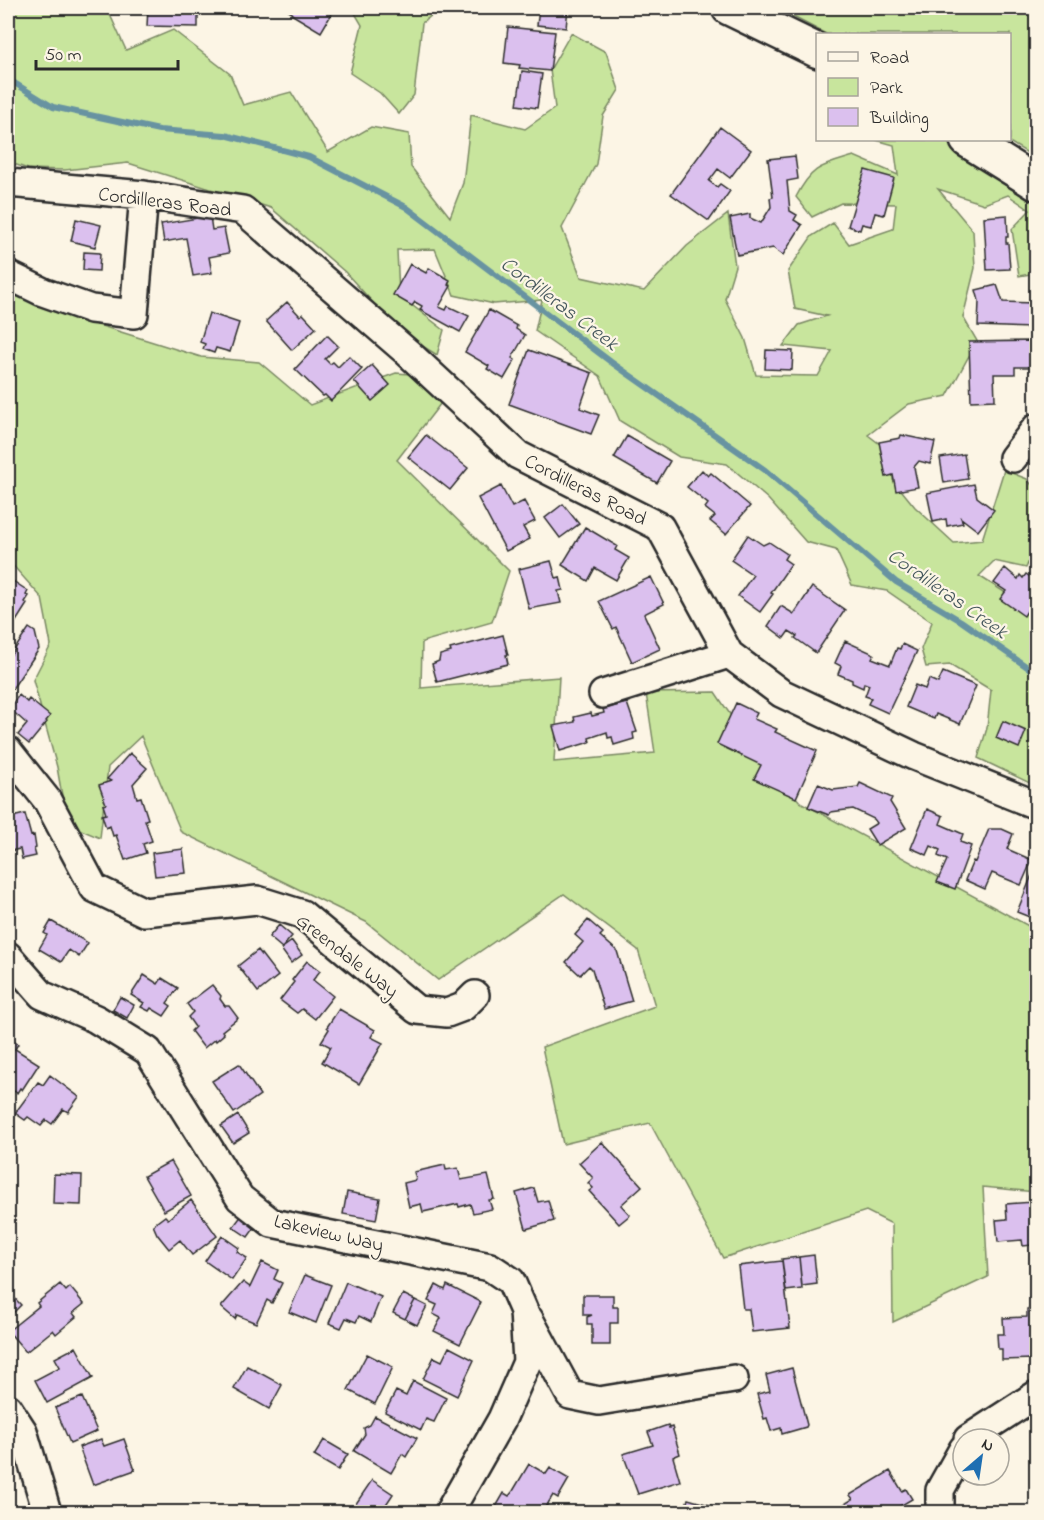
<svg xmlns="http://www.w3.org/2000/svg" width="1044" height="1520" viewBox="0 0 1044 1520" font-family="'Indie Flower',sans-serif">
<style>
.green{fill:#c8e59d;stroke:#7a8864;stroke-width:1.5}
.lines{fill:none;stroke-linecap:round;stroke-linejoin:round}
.stream{stroke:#6793a1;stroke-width:6}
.building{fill:#dbc0ee;stroke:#2b2b2b;stroke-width:1.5}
.minor-casing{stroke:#2b2b2b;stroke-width:32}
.major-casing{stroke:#2b2b2b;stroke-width:38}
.minor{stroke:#fcf5e5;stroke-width:27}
.major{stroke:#fcf5e5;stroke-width:33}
.labels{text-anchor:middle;stroke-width:4.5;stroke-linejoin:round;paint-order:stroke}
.street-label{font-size:20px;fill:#2b2b2b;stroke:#fcf5e5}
.water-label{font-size:21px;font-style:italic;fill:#44565c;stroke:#fcf5e5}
</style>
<rect width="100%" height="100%" fill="#fcf5e5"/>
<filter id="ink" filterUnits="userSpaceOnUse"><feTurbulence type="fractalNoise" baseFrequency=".0167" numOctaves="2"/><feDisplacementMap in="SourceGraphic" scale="12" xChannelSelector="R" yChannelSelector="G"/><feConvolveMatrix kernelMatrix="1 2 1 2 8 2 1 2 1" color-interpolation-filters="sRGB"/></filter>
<g filter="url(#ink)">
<path class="green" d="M8,8H107L126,50L173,30L230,74L243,105L291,92L328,152L371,127L409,134L411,167L450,217L463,183L471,115L525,129L555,108L550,70L571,33L606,52L619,90L603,116L596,164L562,228L581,277L644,291L687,246L728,214L735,266L725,299L745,338L756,375L818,376L832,351L783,346L799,325L827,316L795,309L788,271L812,236L833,223L849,244L893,229L896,204L841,203L812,217L796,197C812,166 821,166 854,156L898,175L894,145L876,140H948L1036,196V273L1019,276L1012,229L1030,210L1008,195L984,204L938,189L973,231L975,268L963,317L977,341L947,396L909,404L868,435L893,454V480L915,507L954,543L982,540L1004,470L1027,479L1036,490V543L1026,568L994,561L979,576L1036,612V786L978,758L987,728L991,690L950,665L926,667L921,649L932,622L887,591L852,585L836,550L806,542L768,499L727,464L679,457L620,421L600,376L535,331L542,300L494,304L454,295L435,249L397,250L399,295L444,330L437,355L400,332L345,272L271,208L128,163L65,170L28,169L8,162Z
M352,8H441L422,23L414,95L399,114L380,93L350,73L362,25Z
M776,8H1036V158L1006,140H1010V34H826Z
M8,293L60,313L201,357L259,362L310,405L396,373L438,376L441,403L397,460L509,571L492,622L422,642L421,688L559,677L554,762L655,753L646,693L715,692L744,735L800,802L1036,930V1192L983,1187L988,1277L893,1322L892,1224L866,1211L723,1258L650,1123L563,1144L542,1047L655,1006L638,950L564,894L438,980L366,922L181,832L141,736L108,767L100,838L67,824L57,767L33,680L51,645L42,598L8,560Z"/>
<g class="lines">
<path class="stream" d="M8,79L53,107L159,130L225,135L309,157L406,207L611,362L765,470L896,582L961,621L1036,673"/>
</g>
<path class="building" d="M148,8H198V27L147,26Z
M288,8H329L334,10L321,32L291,14L292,13L287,10Z
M539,8H568L566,28L537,25Z
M508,27L555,32L550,71L519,68L520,65L504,63Z
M522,71L542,74L537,108L517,105Z
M720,127L751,150L730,178L718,169L709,181L717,187L720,184L730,191L709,221L671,194Z
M795,156L798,179L787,181L790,211L797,215L794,220L802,225L783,255L773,248L737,255L730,218L750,214V218L761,223L771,207L770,198L773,197L768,159Z
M865,170L894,178L884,215L875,213L871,226L862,224L860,230L848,226Z
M1007,215L1008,237H1006V243H1008L1010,269L987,270L984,217Z
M210,216L212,230L224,228L229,253L209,257L212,273L193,276L186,238L164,242L161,224Z
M76,219L101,225L95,247L71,241Z
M84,252L100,253L99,271L83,270Z
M410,264L426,273L429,268L450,280L448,285L451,286L439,307L446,310L448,306L469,316L460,332L420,310L422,306L415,302L412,306L393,295Z
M997,285L1003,302L1034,303L1033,328L978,326L979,301L976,290Z
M287,302L300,316L303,314L316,328L292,350L266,321Z
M489,310L517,326L516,329L525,335L512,358L515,360L504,379L487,369L489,366L465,352Z
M209,313L239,323L230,352L216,348L214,353L203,349L205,344L200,342Z
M327,335L338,346L325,359L330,364L333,362L338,367L349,356L362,369L331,401L325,395L323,396L295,369Z
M1033,341V367H1015V374H994L995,400L971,401L969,342Z
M529,350L592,373L580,408L599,415L591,434L509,404Z
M766,350L793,351L792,370L765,369Z
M372,365L390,385L372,401L354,381Z
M426,435L468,468L450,490L408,457Z
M901,435L935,442L930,464L919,461L914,467L918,487L896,491L893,475L886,477L879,442L900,438Z
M627,436L670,461L657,483L614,458Z
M964,454L968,479L944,483L940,458Z
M702,470L708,476L711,473L750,506L726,534L710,521L715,516L705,508L708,504L687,487Z
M974,484L977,497L994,510L978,531L961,518L963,523L947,526L946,519L933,522L927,493Z
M501,486L512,507L524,501L535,521L523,527L530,539L506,551L478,498Z
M563,504L579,524L560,538L545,518Z
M585,527L617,546L615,550L629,558L616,580L595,568L588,581L562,565Z
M748,535L763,545L769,542L787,554L784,559L791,564L771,593L773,594L760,612L738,596L753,575L731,560Z
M551,561L556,578L560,577L563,590L558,591L561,603L529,609L519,569Z
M1005,568L1018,579L1020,575L1023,578L1026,574L1035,580L1036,577V610L1030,606L1024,616L1000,599L1006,591L994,583Z
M651,577L664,604L644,614L660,649L632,662L616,627L613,629L599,601Z
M13,581L28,591L26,595L29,596L25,602L27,604L8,634V589Z
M812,587L845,610L816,653L795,638L797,636L789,631L784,638L768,626L781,606L794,614Z
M29,628L35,632L39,649L8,695V659Z
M503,635L508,655H506L508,664L437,682L432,664L439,661L440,655L451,652L450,649Z
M845,641L874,654L872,658L890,665L897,648L900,649L902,644L917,651L888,713L868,704L871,698L865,696L869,685L864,683L863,688L852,683V680L838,674L841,666L835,663Z
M943,672L976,686L960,724L936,714L934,719L906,707L915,685L925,689L929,679L938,683Z
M19,695L27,702L29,699L50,716L46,721L47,722L29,744L18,735L27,724L9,708Z
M627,703L637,732L633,733L634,739L614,745L612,737L608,738L607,732L589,738L590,742L560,751L553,726L575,722L574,717L591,713L592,716L604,713L603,709Z
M736,703L757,713L754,719L777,729L775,732L817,751L796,798L754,779L761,765L717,744Z
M1003,721L1026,731L1019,748L996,738Z
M130,753L147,768L133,784L137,798L141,797L148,819L145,820L152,841L143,844L146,853L125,860L116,835L113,836L110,826L106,828L102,815L106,814L103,805L106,804L99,785L111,781L107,779Z
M860,783L892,798L890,802L906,828L877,845L867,829L877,823L874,819L853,809L831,812L829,815L808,807L818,784L833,790L858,787Z
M927,809L943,816L940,824L963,834L960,842L971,846L955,889L937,882L947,860L938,856L940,850L931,846L927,855L911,848Z
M25,814L31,836L34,835L36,848L34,849L36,856L22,859L20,849L10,851L8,840V818Z
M989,829H1002L1013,834L1007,849L1032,860L1021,885L992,873L985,889L965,880L973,861L975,862Z
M183,849L186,873L155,876L152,853Z
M1036,865V908L1032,918L1017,912Z
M588,920L603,933L600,936L617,951L632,1001L604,1009L592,969L589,966L580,975L566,962L583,942L575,935Z
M51,921L88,943L79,957L69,950L61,962L39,949L47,935L44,933Z
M279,925L292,936L282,948L269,937Z
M292,941L302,955L291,963L281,949Z
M258,950L278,976L258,992L238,966Z
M307,961L320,971L313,980L333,996L315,1019L302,1009L297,1013L280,1000L294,982L292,980Z
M144,975L158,984L162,978L178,988L167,1003L171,1006L164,1016L151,1008L149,1011L141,1007L144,1003L131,995Z
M212,985L221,996L220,999L225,1006H229L238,1018L222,1031L224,1034L216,1041L215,1039L204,1048L191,1031L195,1027L188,1017L193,1012L187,1004Z
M120,997L134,1005L127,1018L113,1010Z
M339,1009L375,1030L371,1037L383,1043L359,1084L322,1062L331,1047L321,1042L329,1029L327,1027Z
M8,1038L18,1044L15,1049L39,1064L22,1090L20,1088L17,1093L8,1087Z
M239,1064L260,1095L234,1113L212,1081Z
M50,1075L79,1097L68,1112L63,1109L52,1124L46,1120L41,1126L28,1117L25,1120L15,1113L38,1082L43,1085Z
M238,1115L249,1133L233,1143L221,1126Z
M602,1142L642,1186L621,1205L630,1215L619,1224L589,1191L593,1188L588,1183L593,1178L579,1163Z
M171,1161L191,1196L164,1211L144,1176Z
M445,1165L446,1170L458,1168L461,1180L488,1175L494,1199L489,1200L492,1209L473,1213L470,1204L459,1207L458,1204L423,1212L421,1204L409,1207L404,1183L416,1180L414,1172Z
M54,1174L82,1175L81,1205L53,1204Z
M534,1188L538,1202L548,1200L554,1221L526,1229L516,1193Z
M347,1192L380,1198L376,1220L343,1214Z
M191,1200L217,1236L192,1255L180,1240L169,1249L157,1234L153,1225L165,1216L168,1219Z
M1033,1202L1034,1211H1036V1249L1032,1245L1023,1246L1022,1240L998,1242L996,1220L1007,1219L1006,1204Z
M242,1215L256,1226L248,1237L233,1227Z
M222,1236L239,1248L237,1252L247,1258L232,1280L205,1261Z
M814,1255L817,1284L802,1286L799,1257Z
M799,1257L802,1289L786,1291L782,1259Z
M782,1261L790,1328L752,1332L749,1309H743L738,1266Z
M262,1262L278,1270L274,1279L282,1283L272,1303L267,1300L256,1323L237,1315L235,1319L221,1307L243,1282L250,1287Z
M305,1275L331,1285L316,1323L289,1312Z
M346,1282L381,1297L371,1322L359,1316L356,1322L346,1318L341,1328L329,1323Z
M60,1284L66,1291L70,1287L84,1304L73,1313L76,1317L56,1334L53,1330L26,1352L8,1331L39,1306L37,1303Z
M436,1285L445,1290L447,1285L481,1302L460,1344L434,1331L441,1318L433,1314L437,1305L428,1301Z
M8,1291L21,1305L8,1318Z
M403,1294L415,1300L405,1319L393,1313Z
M583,1295H613V1307H618V1323H610V1345H592V1324H587V1317L592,1315H583Z
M415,1300L427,1306L417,1325L405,1319Z
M1027,1309H1036V1364H1032V1359L1002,1360V1349H998L997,1334H1004L1003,1318L1027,1317Z
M76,1347L93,1378L47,1403L35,1380L60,1367L55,1358Z
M449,1347L474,1360L457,1396L423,1379L434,1357L442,1361Z
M367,1354L393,1367L375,1404L348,1390Z
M247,1366L282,1385L269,1409L234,1389Z
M792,1368L807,1425L806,1427L782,1434L781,1428L771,1431L767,1418L764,1419L757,1394L770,1391L766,1375Z
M413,1381L446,1398L434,1422L426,1419L421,1430L385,1412L396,1391L406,1396Z
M82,1397L97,1431L70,1443L55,1408Z
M375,1416L417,1438L406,1457L402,1454L391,1473L354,1451L365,1434L364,1428L370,1425Z
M668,1425L669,1428L672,1427L680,1454L673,1457L680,1481L638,1494L623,1454L653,1445L648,1432Z
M101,1439L104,1446L124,1439L135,1470L93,1485L79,1447Z
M324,1440L348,1454L338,1470L314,1456Z
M529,1464L546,1474L550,1468L569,1479L558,1498L553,1495L543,1512H493L504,1493L509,1496L513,1491Z
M890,1471L902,1491L906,1489L912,1499L890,1512H847L843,1505L853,1499L850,1495Z
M372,1480L393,1494L381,1512H354L351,1511Z
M688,1499L713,1506L711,1512H684Z"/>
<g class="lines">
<defs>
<path id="minor" d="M8,183L144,195L243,210L407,352L518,455L660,527L729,654L781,693L914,756L1036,805
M8,275L43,292L91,309L134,314L144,195
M1013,458L1036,428
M603,694L729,654
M8,751L47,800L94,888L144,912L257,900L302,914L417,1010L447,1013L463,1007L475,995
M8,956L42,995L96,1019L148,1051L240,1198L272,1223L490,1267L511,1281L524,1311L527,1362L502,1419L449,1512
M529,1319L570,1395L599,1401L734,1379
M8,1408L23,1431L47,1512
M968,1439L1036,1395
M940,1512V1490L963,1449"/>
<path id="major" d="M729,8L818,51
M967,140L1036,183"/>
</defs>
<use href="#minor" class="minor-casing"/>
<use href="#major" class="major-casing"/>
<use href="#minor" class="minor"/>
<use href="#major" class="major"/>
</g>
</g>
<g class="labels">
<g class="street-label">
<text transform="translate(165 201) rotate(7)" y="7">Cordilleras Road</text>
<text transform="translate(586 489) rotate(27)" y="7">Cordilleras Road</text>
<text transform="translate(348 955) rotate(38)" y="7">Greendale Way</text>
<text transform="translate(329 1232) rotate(13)" y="7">Lakeview Way</text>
</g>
<g class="water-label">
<text transform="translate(560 303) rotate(37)" y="7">Cordilleras Creek</text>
<text transform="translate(948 593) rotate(35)" y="7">Cordilleras Creek</text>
</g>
</g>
<rect width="1044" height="1520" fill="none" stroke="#fcf5e5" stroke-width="30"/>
<rect x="15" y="15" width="1014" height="1490" fill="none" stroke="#2b2b2b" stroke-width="2" filter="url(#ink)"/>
<rect x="816" y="33" width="195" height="108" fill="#fcf5e5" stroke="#a8a49b" stroke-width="1.5"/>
<rect x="828" y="52" width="30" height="9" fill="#fcf5e5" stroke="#a8a49b" stroke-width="1.5"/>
<text x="870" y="63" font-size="18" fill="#2b2b2b">Road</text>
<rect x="828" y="78" width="30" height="18" fill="#c8e59d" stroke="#a8a49b" stroke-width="1.5"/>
<text x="870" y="93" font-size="18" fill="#2b2b2b">Park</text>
<rect x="828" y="108" width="30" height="18" fill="#dbc0ee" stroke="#a8a49b" stroke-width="1.5"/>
<text x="870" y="123" font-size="18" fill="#2b2b2b">Building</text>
<g transform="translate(981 1457) rotate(29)"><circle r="28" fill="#fcf5e5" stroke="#a8a49b" stroke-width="1.5"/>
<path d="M0-4.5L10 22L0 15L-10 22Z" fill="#1f6fb2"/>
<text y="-9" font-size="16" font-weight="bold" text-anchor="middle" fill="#2b2b2b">N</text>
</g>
<path d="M36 60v9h142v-9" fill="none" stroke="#2b2b2b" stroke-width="3"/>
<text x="45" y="60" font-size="18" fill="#2b2b2b" stroke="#fcf5e5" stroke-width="4.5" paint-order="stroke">50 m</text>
</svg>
